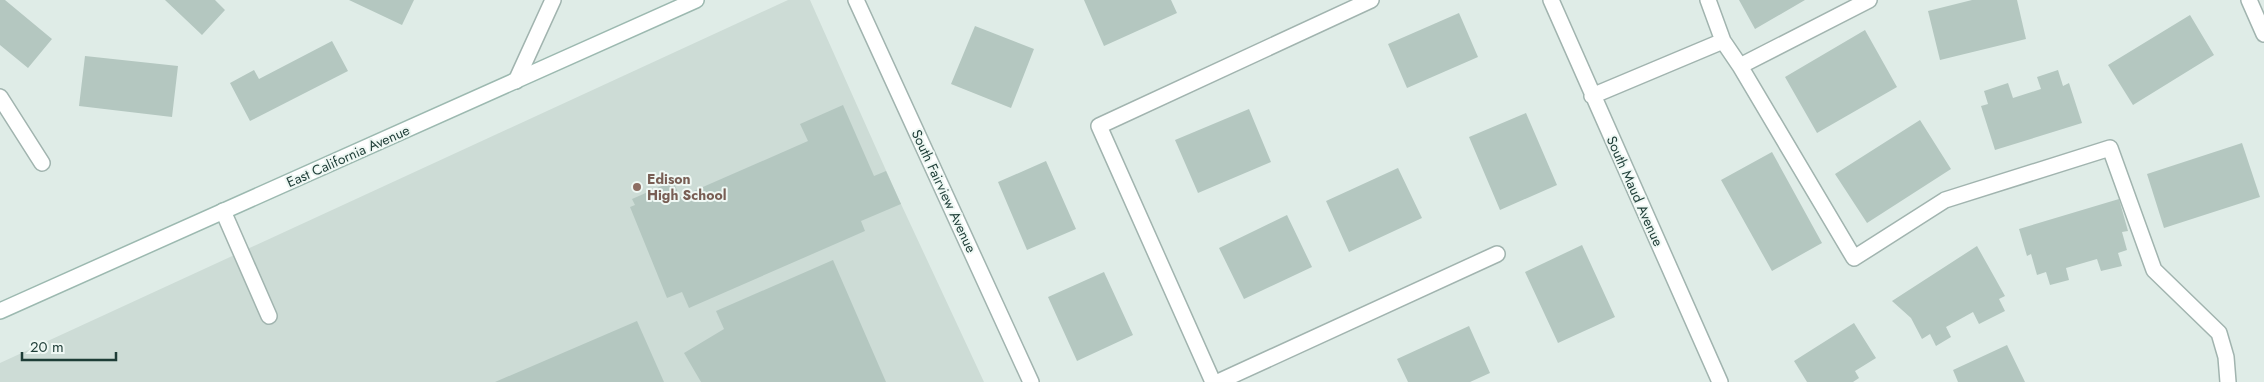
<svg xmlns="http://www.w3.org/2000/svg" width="2264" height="382" viewBox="0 0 2264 382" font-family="Jost,sans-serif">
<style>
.built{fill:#cddcd6}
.building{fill:#b4c7c0}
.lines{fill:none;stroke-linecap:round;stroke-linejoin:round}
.service-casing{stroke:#a1b4af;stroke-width:18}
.minor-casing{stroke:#a1b4af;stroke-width:18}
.secondary-casing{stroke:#9cb9b0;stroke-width:18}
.service{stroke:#fff;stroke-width:15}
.minor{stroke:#fff;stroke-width:15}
.secondary{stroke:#fff;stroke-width:15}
.education-dot{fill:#8d6e63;stroke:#eff8f4;stroke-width:2}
.labels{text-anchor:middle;stroke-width:4;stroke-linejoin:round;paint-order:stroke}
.street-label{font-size:14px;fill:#1e3d37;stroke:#eff8f4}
.education-label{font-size:14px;font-weight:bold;fill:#785e54;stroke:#eff8f4;text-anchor:start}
</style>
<rect width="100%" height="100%" fill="#dfece7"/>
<path class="built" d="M788,0H810L901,204L984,382H0V363Z"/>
<path class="building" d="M0,0H5L52,39L28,68L0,45Z
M165,0H215L225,10L202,35Z
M349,0H414L402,25Z
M1084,0H1171L1177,13L1104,46Z
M1739,0H1805L1755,29Z
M1972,0H2017L2026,39L1940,60L1928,11Z
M1459,13L1478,57L1407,88L1388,44Z
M2190,15L2214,55L2133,105L2108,65Z
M975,26L1034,49L1011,108L951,84Z
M1865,30L1897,87L1817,133L1785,77Z
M332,41L348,71L250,121L230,83L254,70L259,79Z
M85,56L178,66L172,117L79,106Z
M2058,70L2063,86L2069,83L2082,123L1995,150L1981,106L1988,104L1984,91L2008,83L2013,98L2041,89L2037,77Z
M843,105L874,176L886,171L901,204L861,221L865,231L689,308L682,292L667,298L630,207L635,205L632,199L673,181L680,197L808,141L800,124Z
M1249,109L1271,162L1198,193L1175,140Z
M1526,113L1557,185L1500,210L1469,137Z
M1920,120L1951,169L1867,223L1835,174Z
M2242,143L2260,197L2164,228L2147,174Z
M1772,152L1822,243L1772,271L1721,180Z
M1046,161L1076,229L1027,250L998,182Z
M1398,168L1422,218L1349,252L1326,201Z
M2119,199L2128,231L2122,232L2127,250L2118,253L2122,266L2101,271L2097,259L2066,268L2069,280L2050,285L2046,272L2037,275L2031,254L2027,256L2019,229Z
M1287,215L1312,267L1244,299L1219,248Z
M1582,245L1615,317L1558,343L1525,272Z
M1977,246L2005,296L1999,299L2005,311L1979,324L1973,312L1946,327L1951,337L1936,346L1930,334L1922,339L1911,318L1892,301Z
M833,260L886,382H701L684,353L724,329L716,311Z
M1104,272L1133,335L1077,361L1048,297Z
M637,321L664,382H495Z
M1854,323L1876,358L1855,371L1859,378L1853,382H1807L1794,361Z
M1469,326L1490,373L1470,382H1408L1397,359Z
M2007,345L2025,382H1958L1953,370Z"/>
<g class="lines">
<defs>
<path id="service" d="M0,97L42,163
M223,211L269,316"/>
<path id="minor" d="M856,0L1031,382
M1551,0L1720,382
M1708,0L1723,41L1740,66L1854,258L1945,200L2110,148L2154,270L2219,333L2226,357L2228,382
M2249,0L2264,34
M1740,66L1869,0
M516,81L553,0
M1592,96L1723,41
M1213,382L1099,126L1371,0
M1218,382L1497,254"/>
<path id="secondary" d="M0,311L696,0"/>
</defs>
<use href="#service" class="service-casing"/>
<use href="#minor" class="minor-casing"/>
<use href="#secondary" class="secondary-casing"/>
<use href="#service" class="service"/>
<use href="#minor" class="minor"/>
<use href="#secondary" class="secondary"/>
</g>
<circle class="education-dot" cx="637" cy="187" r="5"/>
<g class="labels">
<g class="street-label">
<text transform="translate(348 156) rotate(-24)" y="5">East California Avenue</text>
<text transform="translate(944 191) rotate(65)" y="5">South Fairview Avenue</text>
<text transform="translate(1635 191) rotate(66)" y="5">South Maud Avenue</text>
</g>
<g class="education-label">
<text x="647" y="184">Edison<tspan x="647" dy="16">High School</tspan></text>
</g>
</g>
<path d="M22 352v8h94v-8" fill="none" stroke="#1e3d37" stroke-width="2.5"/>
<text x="30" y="352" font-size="15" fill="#1e3d37" stroke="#eff8f4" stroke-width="4" paint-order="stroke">20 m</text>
</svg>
